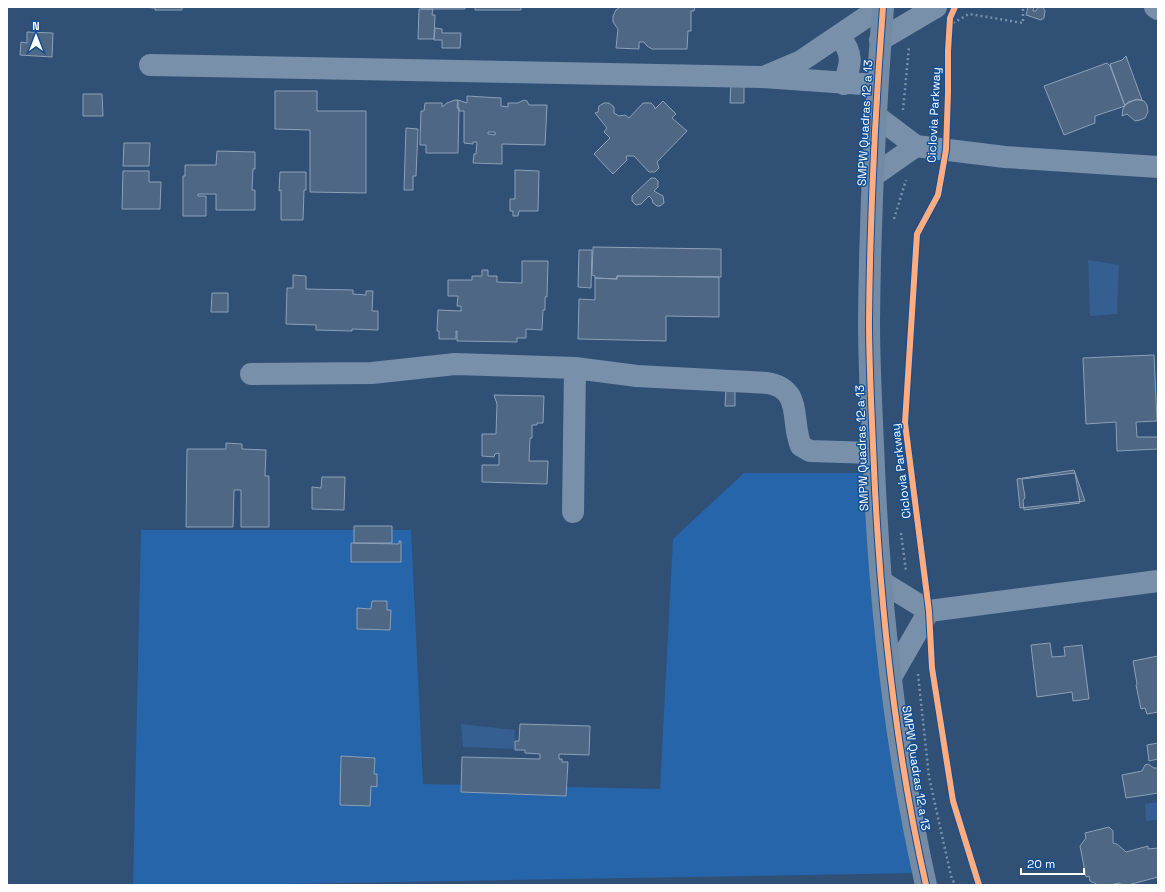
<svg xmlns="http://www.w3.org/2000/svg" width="1165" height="892" viewBox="0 0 1165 892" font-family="'Space Grotesk',sans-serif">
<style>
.green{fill:#2665aa}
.water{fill:#355f90}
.building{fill:#4d6785;stroke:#8da0b7;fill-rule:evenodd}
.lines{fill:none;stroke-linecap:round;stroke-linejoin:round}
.path{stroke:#7890a9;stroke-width:2.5;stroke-dasharray:2 3;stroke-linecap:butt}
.street{stroke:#7890a9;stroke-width:22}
.secondary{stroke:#748ba5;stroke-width:22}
.cycleway-casing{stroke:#134e93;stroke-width:8}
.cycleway{stroke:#ffac80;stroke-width:6}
.labels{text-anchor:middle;stroke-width:3;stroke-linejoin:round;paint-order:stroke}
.street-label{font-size:12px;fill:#fff;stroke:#134e93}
</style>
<rect width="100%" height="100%" fill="#305076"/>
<path class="green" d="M744,473H874L923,873L223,885H133L141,530H411L423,784L660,789L673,539Z"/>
<path class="water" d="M1088,260L1119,265L1117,314L1090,316Z
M461,724L515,730L514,749L463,747Z
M1158,802V820L1146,821L1145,804Z"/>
<path class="building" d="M141,7H182V10H155V8Z
M421,7H465V9H421Z
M475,7H521V10H475Z
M620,7H695L694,11H691V31H688L687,49H652L647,46L644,42H639V49L616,48L618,29L613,22V16L616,10Z
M1028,7H1034L1033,11H1036L1038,7H1043L1045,11L1044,18L1041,20L1026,15Z
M419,9H433L432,15H435L434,39H418Z
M435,28L442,29V33H461L460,48H442V40H434Z
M27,32L53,33L52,57L20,55L21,42L27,43Z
M1126,56L1142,100H1135L1128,102L1125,106L1110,64L1122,60Z
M1107,63L1110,66L1125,106L1095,116V123L1064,135L1044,86Z
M731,81H744V103H730Z
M275,91H317V111H366V193L310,192V130L275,129Z
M83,94H102L103,116H83Z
M467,96L501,98V106L508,107V103H518L524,100L527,101L529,105H547L545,145L502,144V164L473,163L474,154H476L477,142H473V144L464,143V111H459V108H458V100L467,103ZM488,132H495V135L488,134Z
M1137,99L1144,101L1147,105L1148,112L1145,118L1140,120L1135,121L1127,114L1122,116L1123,109L1126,104Z
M455,100H458L457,108H459L458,153H426V145H420V142L421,111H424L425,103H442V107L447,103Z
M663,101L676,114L672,118L687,131L657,162L659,168L655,172H649L634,156H626L627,160L613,174L594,154L610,138L604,132L607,128L595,113L598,112L599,106L604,103H609L614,107V113L619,116L625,115L629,118L643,103H651L654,106L655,109Z
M406,128L418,129L416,176H413V190H404Z
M124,143H150L149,166H123Z
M217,151L255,152V169H253L252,190H255V210H216V194H198V196H206V216H183V176H185V165H216Z
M515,170L539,171L538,211H519L518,216H513V211H510V199H515Z
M123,171H149V182H161L160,209H122Z
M280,172H306V190H304L303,220H281V190L279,191Z
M651,178H655L658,181V187L654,191L663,196L664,203L660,206H657L653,203L652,199L649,196L641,204L636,205L632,201V196Z
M593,247L721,249V277L617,276V279L595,278V276L592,275Z
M579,250H592L591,288L578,287Z
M522,261H548L547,297H545V310H543L542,330L526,329V338H517V342L457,341V331H456V339H439V331H437L438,310L461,311V306H457L458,296H448V280H472V276H482V270H488V276H497V282L522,283Z
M293,275L306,276V289L353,290V294L366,295V291H373L372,311H378V330L352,329V331L316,330V325L286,324L287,288H293Z
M617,276L719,277V317L666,316V341L578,339L579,299L595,300V278L617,279Z
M212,293H228V312H211Z
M1154,355L1157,421L1136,422L1137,437H1158V449L1117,451L1116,422L1086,424L1083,358Z
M726,387H735V406H725Z
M494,395L544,396L543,423H537V425H532V438H530L529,461H548L547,484L482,482V465H499V453L495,454L494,457L482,456V434H496L497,404Z
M226,443L242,444V449L266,450L265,476H269V527H241V490H234L233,527H186L187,449H226Z
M1074,470L1085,501L1020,508L1017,479Z
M1075,473L1080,503L1024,510L1023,501L1025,497L1022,479Z
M322,477H345L344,510L312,509V487L321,488Z
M354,526H392V543H354Z
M399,541H401V562H351V543L399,544Z
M372,601H387V610H391L390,630L357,629V608L371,609Z
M1050,643L1052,657L1065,656L1064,647L1082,645L1089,699L1073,701L1072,692L1037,697L1031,645Z
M1158,656V712L1147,714L1145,708L1141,709L1136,685L1137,684L1133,661Z
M520,724L590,726L589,755L559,754V759H562V762H568L566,796L461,792L462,757L540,759V754L525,753V750H515V741H519Z
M1158,743V759L1149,761L1147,745Z
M341,756L375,758L374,774H377V787L371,786L370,806L340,805Z
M1148,764L1154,768H1158V793L1126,798L1122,775L1142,771L1145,765Z
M1109,827L1113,831V843L1117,844L1126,852L1148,846V849L1158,848V877L1128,885H1121L1120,883L1109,885H1098L1090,881L1089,876L1086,877L1080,846L1086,838L1085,833Z"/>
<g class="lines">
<path class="path" d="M953,23L969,14L1023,23V7
M903,110L909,47
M894,219L906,180
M901,533L906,571
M918,674L929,777L951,876L955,885"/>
<path class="street" d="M1155,7L1158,9
M839,36C854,54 851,63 844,84
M880,40L936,7
M150,65L761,77L877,85
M766,76L801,61L881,7
M876,116L916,146L1005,157L1158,167
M873,176L916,146
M251,374L372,373L455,364L575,368L637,376L767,383C804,389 790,421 801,446L810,451L873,453
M573,512L575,368
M882,582L929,611L1158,581
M891,677L929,611"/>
<path class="secondary" d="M883,7C875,112 870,217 869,321C869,370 872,419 874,468C880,607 895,748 926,885"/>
<defs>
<path id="cycleway" d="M883,7C875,112 870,217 869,321C869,370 872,419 874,468C880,607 895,748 926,885
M955,7L950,18L948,51V93L946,150L938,195L917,234L905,423L929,611L932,668L953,801L979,885"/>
</defs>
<use href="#cycleway" class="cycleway-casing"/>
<use href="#cycleway" class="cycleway"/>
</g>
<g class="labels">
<g class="street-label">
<text transform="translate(934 115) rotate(-87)" y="4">Ciclovia Parkway</text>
<text transform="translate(865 123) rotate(-87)" y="4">SMPW Quadras 12 a 13</text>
<text transform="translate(862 448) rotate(-92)" y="4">SMPW Quadras 12 a 13</text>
<text transform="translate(901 471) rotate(-97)" y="4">Ciclovia Parkway</text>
<text transform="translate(916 768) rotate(81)" y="4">SMPW Quadras 12 a 13</text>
</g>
</g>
<rect width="1165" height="892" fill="none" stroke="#ffffff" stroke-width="16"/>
<g transform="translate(36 36)" stroke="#134e93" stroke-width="3" paint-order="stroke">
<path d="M0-3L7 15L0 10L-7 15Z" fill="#ffffff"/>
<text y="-6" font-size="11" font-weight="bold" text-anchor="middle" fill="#ffffff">N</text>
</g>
<path d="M1021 868v6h63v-6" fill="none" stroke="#ffffff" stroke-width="2"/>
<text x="1027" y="868" font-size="12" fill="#ffffff" stroke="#134e93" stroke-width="3" paint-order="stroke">20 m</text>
</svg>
